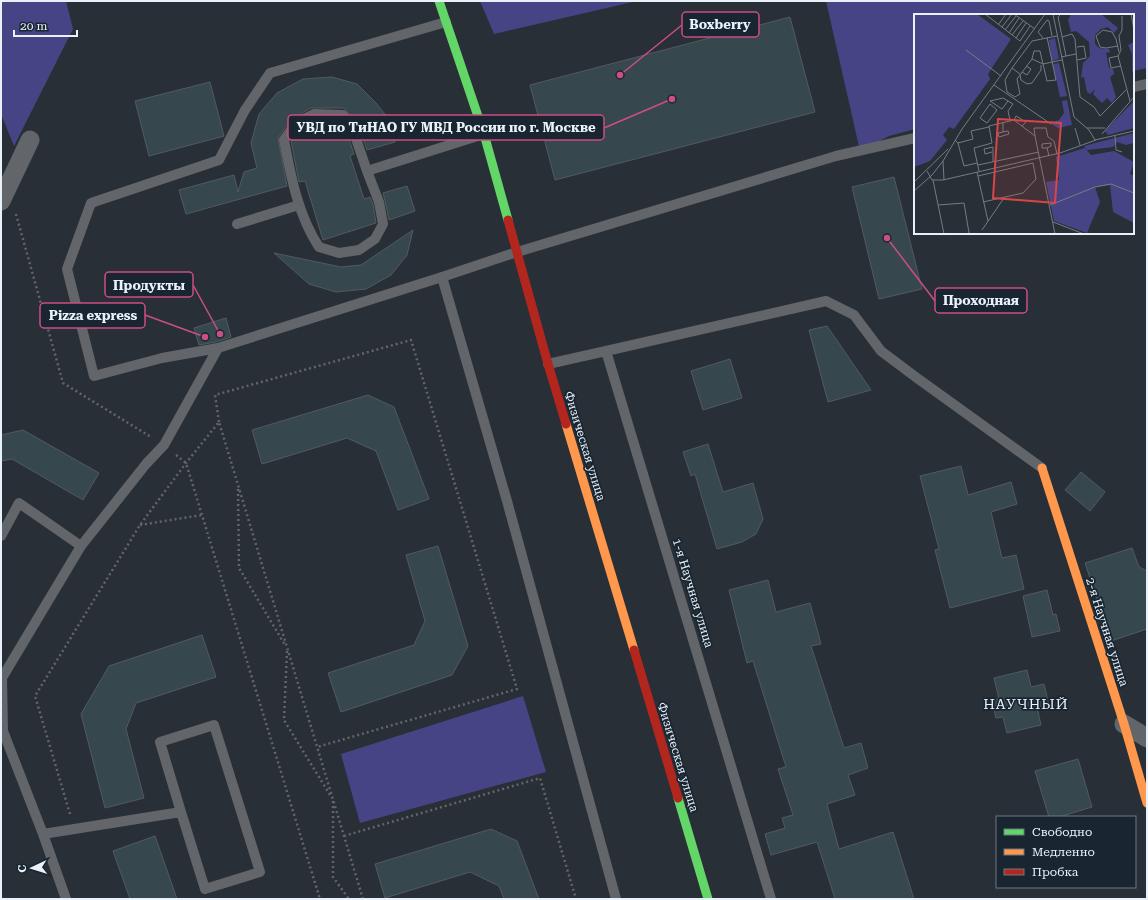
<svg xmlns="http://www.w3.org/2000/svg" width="1148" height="900" viewBox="0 0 1148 900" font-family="'Roboto Serif',serif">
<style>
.green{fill:#474486}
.building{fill:#37474e;stroke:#525a5f}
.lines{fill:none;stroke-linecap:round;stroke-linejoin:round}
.path{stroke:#62666a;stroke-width:2.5;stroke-dasharray:2 3;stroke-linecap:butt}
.lane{stroke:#626569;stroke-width:10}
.street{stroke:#626569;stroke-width:19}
.fast{stroke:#63d668;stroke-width:9}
.slow{stroke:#ff974d;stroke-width:9}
.jam{stroke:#b3261e;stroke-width:9}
.labels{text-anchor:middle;stroke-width:3.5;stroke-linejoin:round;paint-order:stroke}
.street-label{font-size:12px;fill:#e9f2fa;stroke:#192632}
.quarter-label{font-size:14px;letter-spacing:1px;fill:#e9f2fa;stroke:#192632}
.inset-road{fill:none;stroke:#757d84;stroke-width:1}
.view{fill:#d94648;fill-opacity:0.15;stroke:#d94648;stroke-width:2}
.inset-edge{fill:none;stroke:#e9f2fa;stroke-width:2}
.leader{fill:none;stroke:#cc4e83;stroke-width:1.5}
.callout-dot{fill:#cc4e83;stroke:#192632;stroke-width:1.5}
.callout{fill:#192632;stroke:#cc4e83;stroke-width:1.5}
.callout-label{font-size:13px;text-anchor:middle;font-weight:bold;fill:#e9f2fa}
</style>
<rect width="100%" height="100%" fill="#282f36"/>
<path class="green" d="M1,1H66L73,29L14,146L1,114Z
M480,1H637L494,34Z
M826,1H1147V68L1133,71V15H915V129L889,136L860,151Z
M523,696L546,772L360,823L341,754Z"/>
<path class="building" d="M790,17L815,112L555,180L530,85Z
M332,77L357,84L376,103L388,118L395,142L367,150L359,127L346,110L343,108H311L291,119L278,138L287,186L186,214L179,190L234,175L238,192L244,172L257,168L251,143L259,114L277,93L303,79Z
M210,82L224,136L149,156L135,101Z
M315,121H339L347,133L354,154L350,156L364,199L370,197L373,204L376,223L323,240L305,181L299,182L291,141L300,128Z
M894,177L922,289L879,299L852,187Z
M407,186L415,211L389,220L385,201L383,193Z
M413,230L407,255L391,275L366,289L336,292L309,284L274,253L341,267L361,265Z
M226,318L231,337L216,342L199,345L194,328Z
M827,326L871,390L828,402L809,330Z
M730,359L742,398L703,410L691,371Z
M368,395L394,407L429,499L398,510L376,451L347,438L262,464L252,430Z
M23,430L99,473L83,500L12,459L1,461V435Z
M708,444L723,492L753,483L763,519L756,534L742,542L717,549L695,474L691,476L683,452Z
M961,466L968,495L1011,482L1017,504L991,512L1002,558L1016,555L1024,589L950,608L935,550L939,549L920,476Z
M1081,472L1105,492L1090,511L1065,490Z
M438,546L468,646L452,675L341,712L328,673L414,645L425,621L406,555Z
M1132,548L1139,567L1147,571V629L1111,641L1085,563Z
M768,580L776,612L810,603L821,644L811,646L844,748L861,743L868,768L848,775L855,795L827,804L839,849L893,832L914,899H835L817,842L771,855L765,834L785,828L782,818L793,815L778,769L786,767L753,661L747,663L729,590Z
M1047,590L1053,615L1056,614L1060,631L1032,637L1023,596Z
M202,635L216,677L136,703L126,729L144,798L105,808L81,714L109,666Z
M1027,670L1031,687L1044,684L1049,705L1037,707L1041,725L1007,733L1003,717L996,718L992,701L999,699L994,678Z
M1078,759L1092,807L1059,817H1049L1035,771Z
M491,829L517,841L539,899H504L499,886L470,872L385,898L375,864Z
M155,836L177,899H130L113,851Z"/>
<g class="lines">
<path class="path" d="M16,214L63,383L151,437
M219,422L215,395L411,340L517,689L317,747
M176,455L186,463L320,899
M238,489L239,568L285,645
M140,525L202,515
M287,651L284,720L330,795
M333,801V877L349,899
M70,814L35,696L140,525L186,463L219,422L363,899
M344,836L540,778L576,899"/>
<path class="lane" d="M1133,87L1147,84
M367,171L379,202L383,224L375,239L359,250L339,253L319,247C298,215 291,177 284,140L296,123L314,114L343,115L353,130L367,171L484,134
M237,224L299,205
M442,277L507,501L616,899
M218,348L162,358L94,376L67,269L91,203L219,160L245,110L270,73L446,22
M606,351L826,301L854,315L881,351L917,378L1042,468
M548,364L606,351L771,899
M1,536L19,503L81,546
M43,834L181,812L160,742L214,725L260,872L205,889L181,812
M66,899L43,834L3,731L2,678L81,546L146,464L164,445L218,348L442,277L517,252L836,156L915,138"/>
<path class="street" d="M1,201L30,140
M1124,724L1147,738"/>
<path class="fast" d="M439,1L484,134L508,220
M678,798L708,899"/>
<path class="slow" d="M566,424L634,650
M1042,468L1124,724L1147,803"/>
<path class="jam" d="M508,220L548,364L566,424
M634,650L678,798"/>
</g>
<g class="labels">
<g class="street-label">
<text transform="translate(585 446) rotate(73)" y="4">Физическая улица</text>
<text transform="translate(693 593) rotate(73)" y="4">1-я Научная улица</text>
<text transform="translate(1107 632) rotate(72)" y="4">2-я Научная улица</text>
<text transform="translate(678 757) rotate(73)" y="4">Физическая улица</text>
</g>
<g class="quarter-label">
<text x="1026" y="709">НАУЧНЫЙ</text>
</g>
</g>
<g transform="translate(914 14)">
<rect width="220" height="220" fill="#282f36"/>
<path d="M0,0H63L97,25L74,60L76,65L40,115L35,113L29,121L33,126L16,147L0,153ZM157,0H187L204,14L200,19L194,13L187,15L181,21V30L185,34L195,35L196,38L192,39L195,54L199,55L200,60L196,63L202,83L198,89L193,84L188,89L179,80L181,75L176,80L173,78L170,63L167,64L169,49L176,42L175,28L162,17L157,18L154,6ZM141,24L145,45L138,47L135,26ZM220,28V57L218,58V40L214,31ZM145,49L153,82L146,83L139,50ZM153,86L158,111L144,114L136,109L145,106L150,99L148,87ZM220,87V114L194,121L191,117ZM220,119V129L212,131L203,128L199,133L173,136L170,132ZM171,134L177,141L200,137L220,148L216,160L220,162V209L199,198L196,171L181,173L186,188L173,219L140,207L132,168L145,166L142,143Z" fill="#474486"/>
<path class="inset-road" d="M71,0L106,27L116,12M100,0L121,15M139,0L160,103L175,116L181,126L220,117M147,0L144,3L152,42M217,0L220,16M208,2V16L205,22L207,36L204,42L216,87M84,11L92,0M88,13L98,0M91,16L102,2M95,19L105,4M98,21L109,7M148,23L158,20L161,25L166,83L180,93L186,102L212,76M102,24L112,9M129,24L124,18L133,6L135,7L138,22M204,32L192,34L186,33L182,22L189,16L198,18L202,25L205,38M163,33L170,32L172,44L163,46M52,36L87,62M204,42L195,44L197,54L207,52M147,43L162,40M118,45L129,50L133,67L142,66L133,23M98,54L118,27L143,22M108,58L113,61L117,55L112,52M106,60L98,54L91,66L93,78L101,83L106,80L103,65L118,45L120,37H126L129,50L148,46M106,61L107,66L113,70L118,69L127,56V51M80,71L137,110M94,87L88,95L76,87L89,84L99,90L94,97L96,106M76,90L83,96L73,109L66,104ZM100,106L102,102L112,108L108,112M89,108V118L94,117L95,120L85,123L84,119L89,118M161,114L166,131M173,114H191M188,120L220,83M121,122L120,114H132L134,123L140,127L143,140M201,122L202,136L208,138M41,126L44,129L50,152L63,149M44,129L59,125L57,117L75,113M133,134H128V130L137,129V132L133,134L135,142M78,138L71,140L70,135L79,133V148M29,147L30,166M64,151L125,138M13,157L18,166H29L146,139L182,126M65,157L60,134L78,129L75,112L100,106L121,122L141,220M63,158L74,207M64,162L119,149M19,166L30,220M0,168L34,135M0,177L18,161L29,147L48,115L131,0M69,188L109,179L122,165L119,149M24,191L50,189L55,219M136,191L181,173L197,170L220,179M139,208L170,220M68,216L90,184"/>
<path class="view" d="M84,105L147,109L141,189L79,184Z"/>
<rect width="220" height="220" class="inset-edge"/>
</g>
<path class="leader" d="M620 75L682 25M672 99L604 128M220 334L193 285M887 238L935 301M205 337L145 315"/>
<g class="callout-dot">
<circle cx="620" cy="75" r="4"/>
<circle cx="672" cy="99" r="4"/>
<circle cx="220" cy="334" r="4"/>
<circle cx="887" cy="238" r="4"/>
<circle cx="205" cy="337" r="4"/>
</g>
<g class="callout">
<rect x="682" y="12" width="77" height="25" rx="4"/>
<rect x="288" y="115" width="316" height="25" rx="4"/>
<rect x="105" y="272" width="88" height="25" rx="4"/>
<rect x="935" y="288" width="92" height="25" rx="4"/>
<rect x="40" y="303" width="105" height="25" rx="4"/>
</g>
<g class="callout-label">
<text x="720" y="29">Boxberry</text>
<text x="446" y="132">УВД по ТиНАО ГУ МВД России по г. Москве</text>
<text x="149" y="290">Продукты</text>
<text x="981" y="305">Проходная</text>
<text x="93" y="320">Pizza express</text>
</g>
<rect width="1148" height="900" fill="none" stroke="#e9f2fa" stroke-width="4"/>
<rect x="996" y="816" width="140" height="72" fill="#192632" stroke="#6c7882"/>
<rect x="1004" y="829" width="20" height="6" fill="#63d668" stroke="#6c7882"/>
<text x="1032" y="836" font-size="12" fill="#e9f2fa">Свободно</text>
<rect x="1004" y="849" width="20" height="6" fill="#ff974d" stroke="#6c7882"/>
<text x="1032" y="856" font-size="12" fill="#e9f2fa">Медленно</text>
<rect x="1004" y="869" width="20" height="6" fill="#b3261e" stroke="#6c7882"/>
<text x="1032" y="876" font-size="12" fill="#e9f2fa">Пробка</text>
<g transform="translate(32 868) rotate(266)" stroke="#192632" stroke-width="3" paint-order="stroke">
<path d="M0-3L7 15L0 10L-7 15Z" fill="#e9f2fa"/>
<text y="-6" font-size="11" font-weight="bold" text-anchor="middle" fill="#e9f2fa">С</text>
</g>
<path d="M14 30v6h63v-6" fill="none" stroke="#e9f2fa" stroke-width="2"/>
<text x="20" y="30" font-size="12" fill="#e9f2fa" stroke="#192632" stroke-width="3" paint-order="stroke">20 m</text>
</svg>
